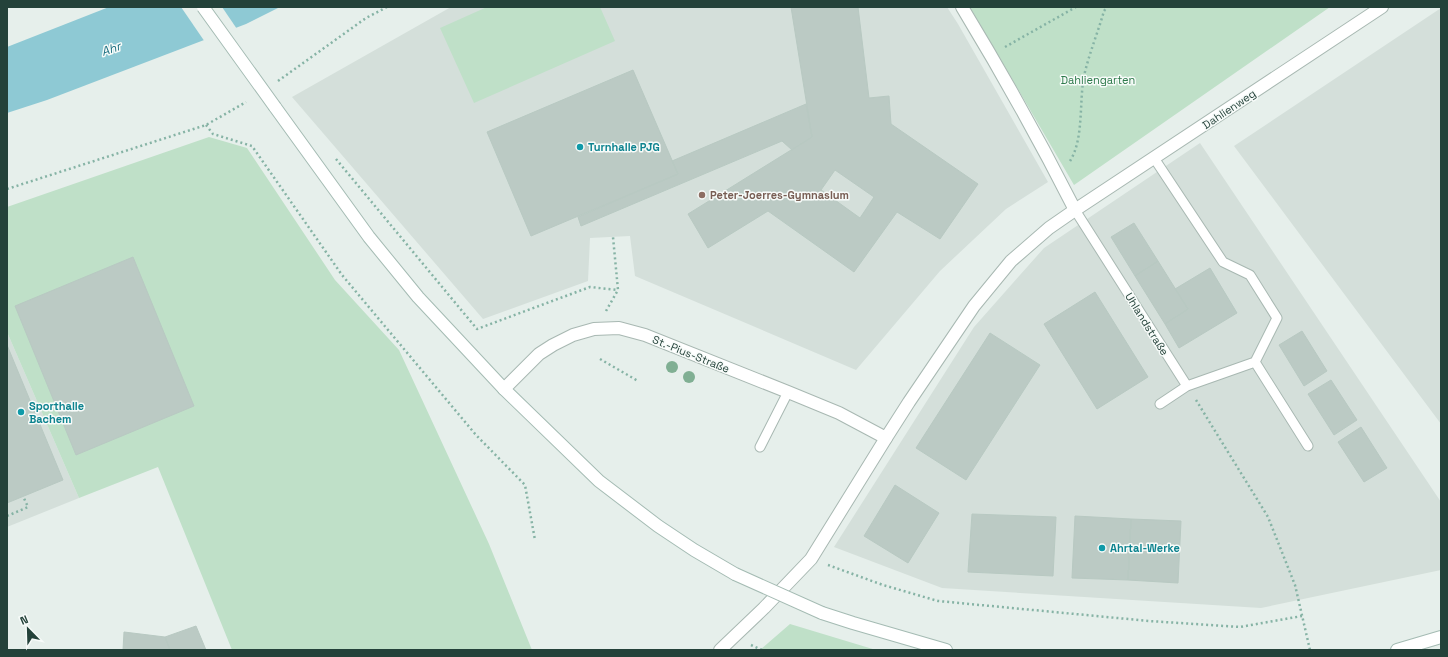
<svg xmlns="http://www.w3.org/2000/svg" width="1448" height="657" viewBox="0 0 1448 657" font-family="'Space Grotesk',sans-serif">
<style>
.built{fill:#d4dfda}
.green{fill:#bfe0c8}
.water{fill:#8ec9d4}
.pier{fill:#e6efeb}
.building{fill:#bbcac4;stroke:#b8c9c2;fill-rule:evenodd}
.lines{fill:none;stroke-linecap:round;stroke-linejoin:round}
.service-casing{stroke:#a8b8b2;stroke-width:11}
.minor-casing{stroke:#a8b8b2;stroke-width:14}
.tertiary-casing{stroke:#a8b8b2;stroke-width:14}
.secondary-casing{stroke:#a4bbb3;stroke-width:14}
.path{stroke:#86b3a5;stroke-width:2.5;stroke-dasharray:2 3;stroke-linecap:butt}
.service{stroke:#fff;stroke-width:9}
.minor{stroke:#fff;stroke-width:12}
.tertiary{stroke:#fff;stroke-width:12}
.secondary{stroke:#fff;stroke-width:12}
.secondary-bridge-casing{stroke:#a4bbb3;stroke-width:14;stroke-linecap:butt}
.secondary-bridge{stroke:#fff;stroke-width:12}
.tree{fill:#80af93}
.culture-dot{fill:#0f9aa8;stroke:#f7fbf9;stroke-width:1.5}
.education-dot{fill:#8d6e63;stroke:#f7fbf9;stroke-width:1.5}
.labels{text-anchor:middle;stroke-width:3;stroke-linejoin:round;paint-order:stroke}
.park-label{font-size:11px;fill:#2d7a4b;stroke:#f7fbf9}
.street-label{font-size:11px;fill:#24423a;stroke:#f7fbf9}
.culture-label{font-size:11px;font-weight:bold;fill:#0d838f;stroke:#f7fbf9;text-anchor:start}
.education-label{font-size:11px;font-weight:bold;fill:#785e54;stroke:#f7fbf9;text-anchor:start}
.water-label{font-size:12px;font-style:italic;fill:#1c6f80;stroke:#f7fbf9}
</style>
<rect width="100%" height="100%" fill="#e6efeb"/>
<path class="built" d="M451,7H947L958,24L1048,182L1006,209L940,271L856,370L635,276L630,236L590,238L588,281L483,319L292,97Z
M1441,8V424L1234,146Z
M1200,143L1441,502V570L1261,608L942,588L834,547L974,327L1044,248Z
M7,332L79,498L7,527Z"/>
<path class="green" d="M487,7H600L615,41L474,103L440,28Z
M970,7H1330L1074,185Z
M209,137L247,148L335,280L399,350L489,544L532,650H232L158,467L79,498L7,332V207Z
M790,624L876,650H760Z"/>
<path class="water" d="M109,7H280L246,24L47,100L7,113V47Z"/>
<path class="pier" d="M181,7H222L237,29L205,42Z"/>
<path class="building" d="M791,7H858L869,98L889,96L891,124L978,184L940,239L897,212L854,272L768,211L708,248L688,214L812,137ZM835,170L874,197L860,218L821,190Z
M633,70L678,174L531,236L487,132Z
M806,104L812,137L792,150L782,141L581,226L578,217L678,174L672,161Z
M1134,223L1158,261L1135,276L1111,237Z
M133,257L194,406L76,455L15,306Z
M1158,261L1188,309L1165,324L1135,276Z
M1210,268L1237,313L1179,348L1165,324L1188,309L1175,289Z
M1095,292L1148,377L1097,409L1044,324Z
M1302,331L1327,371L1304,386L1279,345Z
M990,333L1040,365L966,480L916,448Z
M7,345L63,480L7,503Z
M1331,380L1357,420L1334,435L1308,394Z
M1361,427L1387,468L1364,482L1338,442Z
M895,485L939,513L908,563L864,536Z
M972,514L1056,517L1053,576L968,572Z
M1075,516L1131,519L1128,580L1072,578Z
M1131,519L1181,521L1178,583L1128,580Z
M196,626L206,650H170L165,637Z
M124,632L165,637L170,650H123Z"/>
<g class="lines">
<defs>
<path id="service" d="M1154,158L1223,262L1250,275L1277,318L1255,362L1308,446
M1075,210L1187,386
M1160,404L1187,386L1255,362
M760,447L788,392"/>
<path id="minor" d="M962,7C1002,73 1040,141 1075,210
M720,650L764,608L811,559L886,438"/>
<path id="tertiary" d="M504,389L539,354L553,345L573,335L594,329L619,328L645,335L788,392L839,413L886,438L909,402L974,306L1011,261L1049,228L1075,210L1382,7"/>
<path id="secondary" d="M275,107L369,237L418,297L504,389L599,481L658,526L694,550L735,574
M822,613L853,623L946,650
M1397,650L1441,637"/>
</defs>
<use href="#service" class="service-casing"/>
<use href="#minor" class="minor-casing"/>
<use href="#tertiary" class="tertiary-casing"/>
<use href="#secondary" class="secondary-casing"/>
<path class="path" d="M1005,47L1076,7
M278,81L366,18L387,7
M206,125L213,134L252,146L342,275L476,435L525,485L535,540
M336,159L477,329L590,287L618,290
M1070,161C1084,139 1079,102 1084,76C1089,54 1098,32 1104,11L1107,7
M7,189L206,125L246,102
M606,311L618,290L613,237
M600,359L638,381
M1196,400L1268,517L1295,585L1310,650
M7,516L28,507L23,496
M828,565L883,585L938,601L1149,621L1240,627L1302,616
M751,645L762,650"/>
<use href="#service" class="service"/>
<use href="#minor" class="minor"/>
<use href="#tertiary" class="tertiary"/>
<use href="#secondary" class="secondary"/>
<defs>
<path id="secondary-bridge" d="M203,7L275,107
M735,574L822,613"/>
</defs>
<use href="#secondary-bridge" class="secondary-bridge-casing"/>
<use href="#secondary-bridge" class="secondary-bridge"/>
</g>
<g class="tree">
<circle cx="672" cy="367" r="6"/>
<circle cx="689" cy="377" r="6"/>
</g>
<g class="culture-dot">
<circle cx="580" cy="147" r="4"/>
<circle cx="21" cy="412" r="4"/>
<circle cx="1102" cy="548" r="4"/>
</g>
<circle class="education-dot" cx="702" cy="195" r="4"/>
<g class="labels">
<g class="park-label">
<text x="1098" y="84">Dahliengarten</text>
</g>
<g class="street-label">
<text transform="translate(1229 109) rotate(-34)" y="4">Dahlienweg</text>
<text transform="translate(1147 324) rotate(58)" y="4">Uhlandstraße</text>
<text transform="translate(691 354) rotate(22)" y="4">St.-Pius-Straße</text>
</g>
<g class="culture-label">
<text x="588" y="151">Turnhalle PJG</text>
<text x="29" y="410">Sporthalle<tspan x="29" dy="13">Bachem</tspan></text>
<text x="1110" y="552">Ahrtal-Werke</text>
</g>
<g class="education-label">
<text x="710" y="199">Peter-Joerres-Gymnasium</text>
</g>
<g class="water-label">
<text transform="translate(111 49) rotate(-19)" y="4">Ahr</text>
</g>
</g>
<rect width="1448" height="657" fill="none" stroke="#24423a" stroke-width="16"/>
<g transform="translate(28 629) rotate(337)" stroke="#f7fbf9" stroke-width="3" paint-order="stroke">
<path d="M0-3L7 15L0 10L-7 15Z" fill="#24423a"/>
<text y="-6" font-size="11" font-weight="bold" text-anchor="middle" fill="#24423a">N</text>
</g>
</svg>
